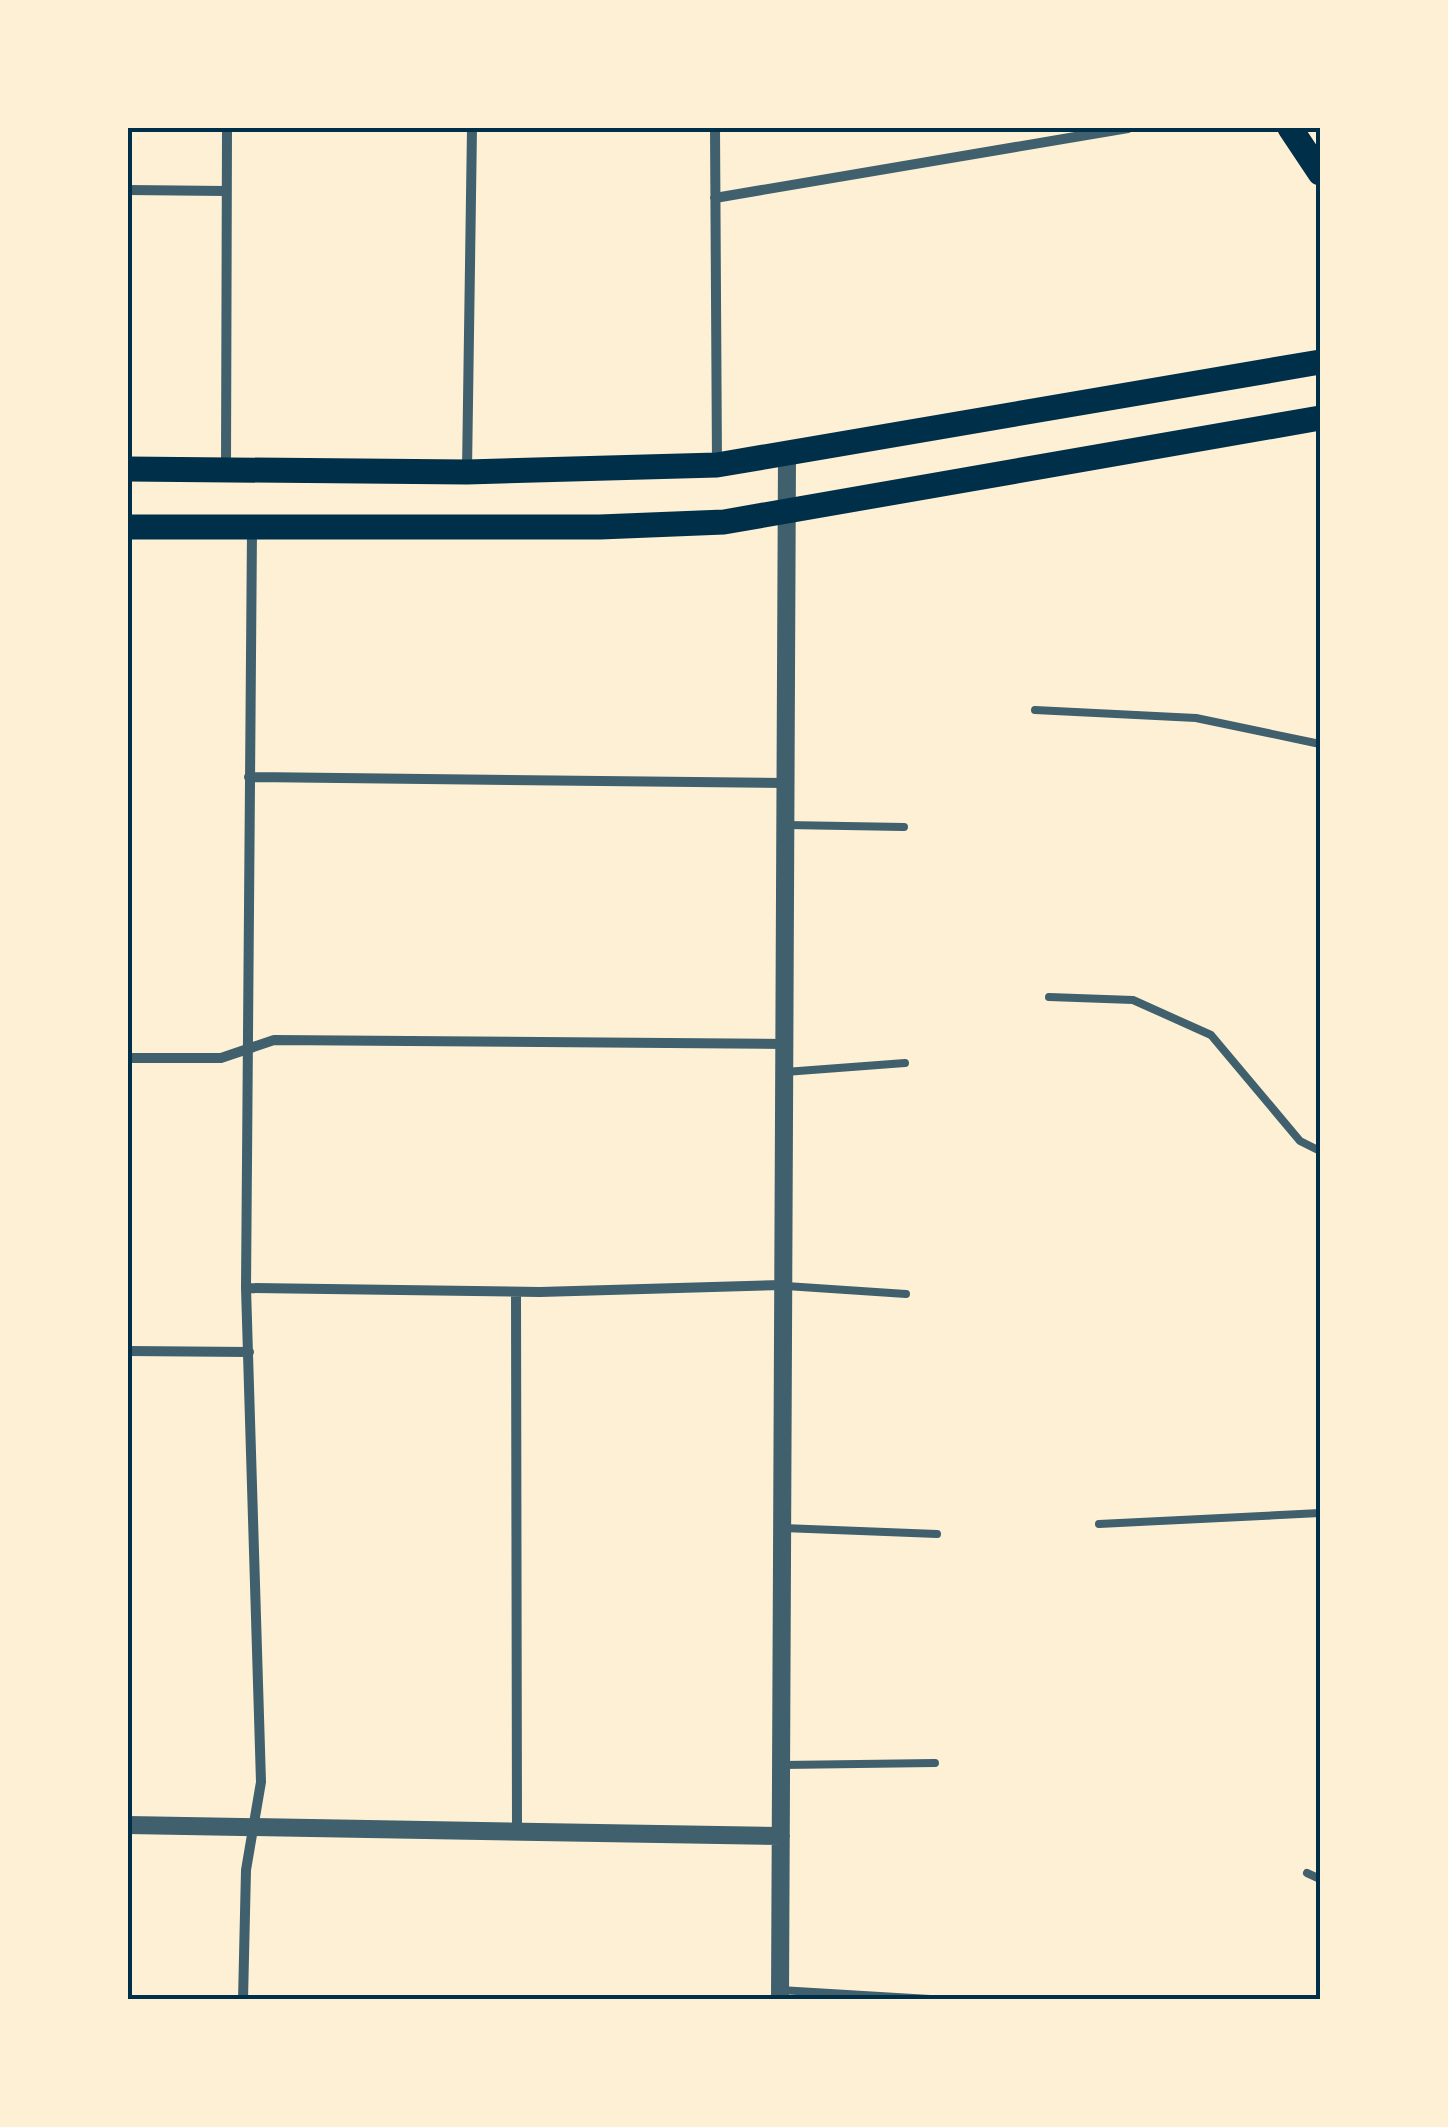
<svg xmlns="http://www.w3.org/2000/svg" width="1448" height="2127" viewBox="0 0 1448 2127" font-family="'Golos Text',sans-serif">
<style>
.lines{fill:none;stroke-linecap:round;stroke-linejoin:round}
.service{stroke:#3f606c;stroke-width:8}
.minor{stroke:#3f606c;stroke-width:10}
.tertiary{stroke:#3f606c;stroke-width:18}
.primary{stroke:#003049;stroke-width:25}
.neatline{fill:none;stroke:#003049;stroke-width:4}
</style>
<rect width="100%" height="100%" fill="#fdf0d5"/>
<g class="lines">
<path class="service" d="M1035,710L1196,718L1320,744
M786,825L904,827
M1049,997L1133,1000L1211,1035L1300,1141L1320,1151
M785,1072L905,1063
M786,1286L906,1294
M1099,1524L1320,1513
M783,1528L937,1534
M782,1765L935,1763
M1307,1873L1320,1879
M780,1990L930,1999"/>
<path class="minor" d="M715,128L717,464
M128,190L226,191
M715,198L1128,128
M226,469L227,128
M467,471L472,128
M249,777L786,783
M128,1058H221L274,1040L785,1044
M246,1288L540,1292L782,1285
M516,1292L517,1832
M128,1351L249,1352
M243,2000L246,1870L261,1782L246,1288L252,529"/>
<path class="tertiary" d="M128,1825L781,1836
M780,2000L787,455"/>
<path class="primary" d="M1290,128L1320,173
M128,469L467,472L717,465L1320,362
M128,527H600L724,522L1320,418"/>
</g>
<rect width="1448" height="2127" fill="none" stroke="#fdf0d5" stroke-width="260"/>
<rect x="130" y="130" width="1188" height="1867" class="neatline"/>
</svg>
